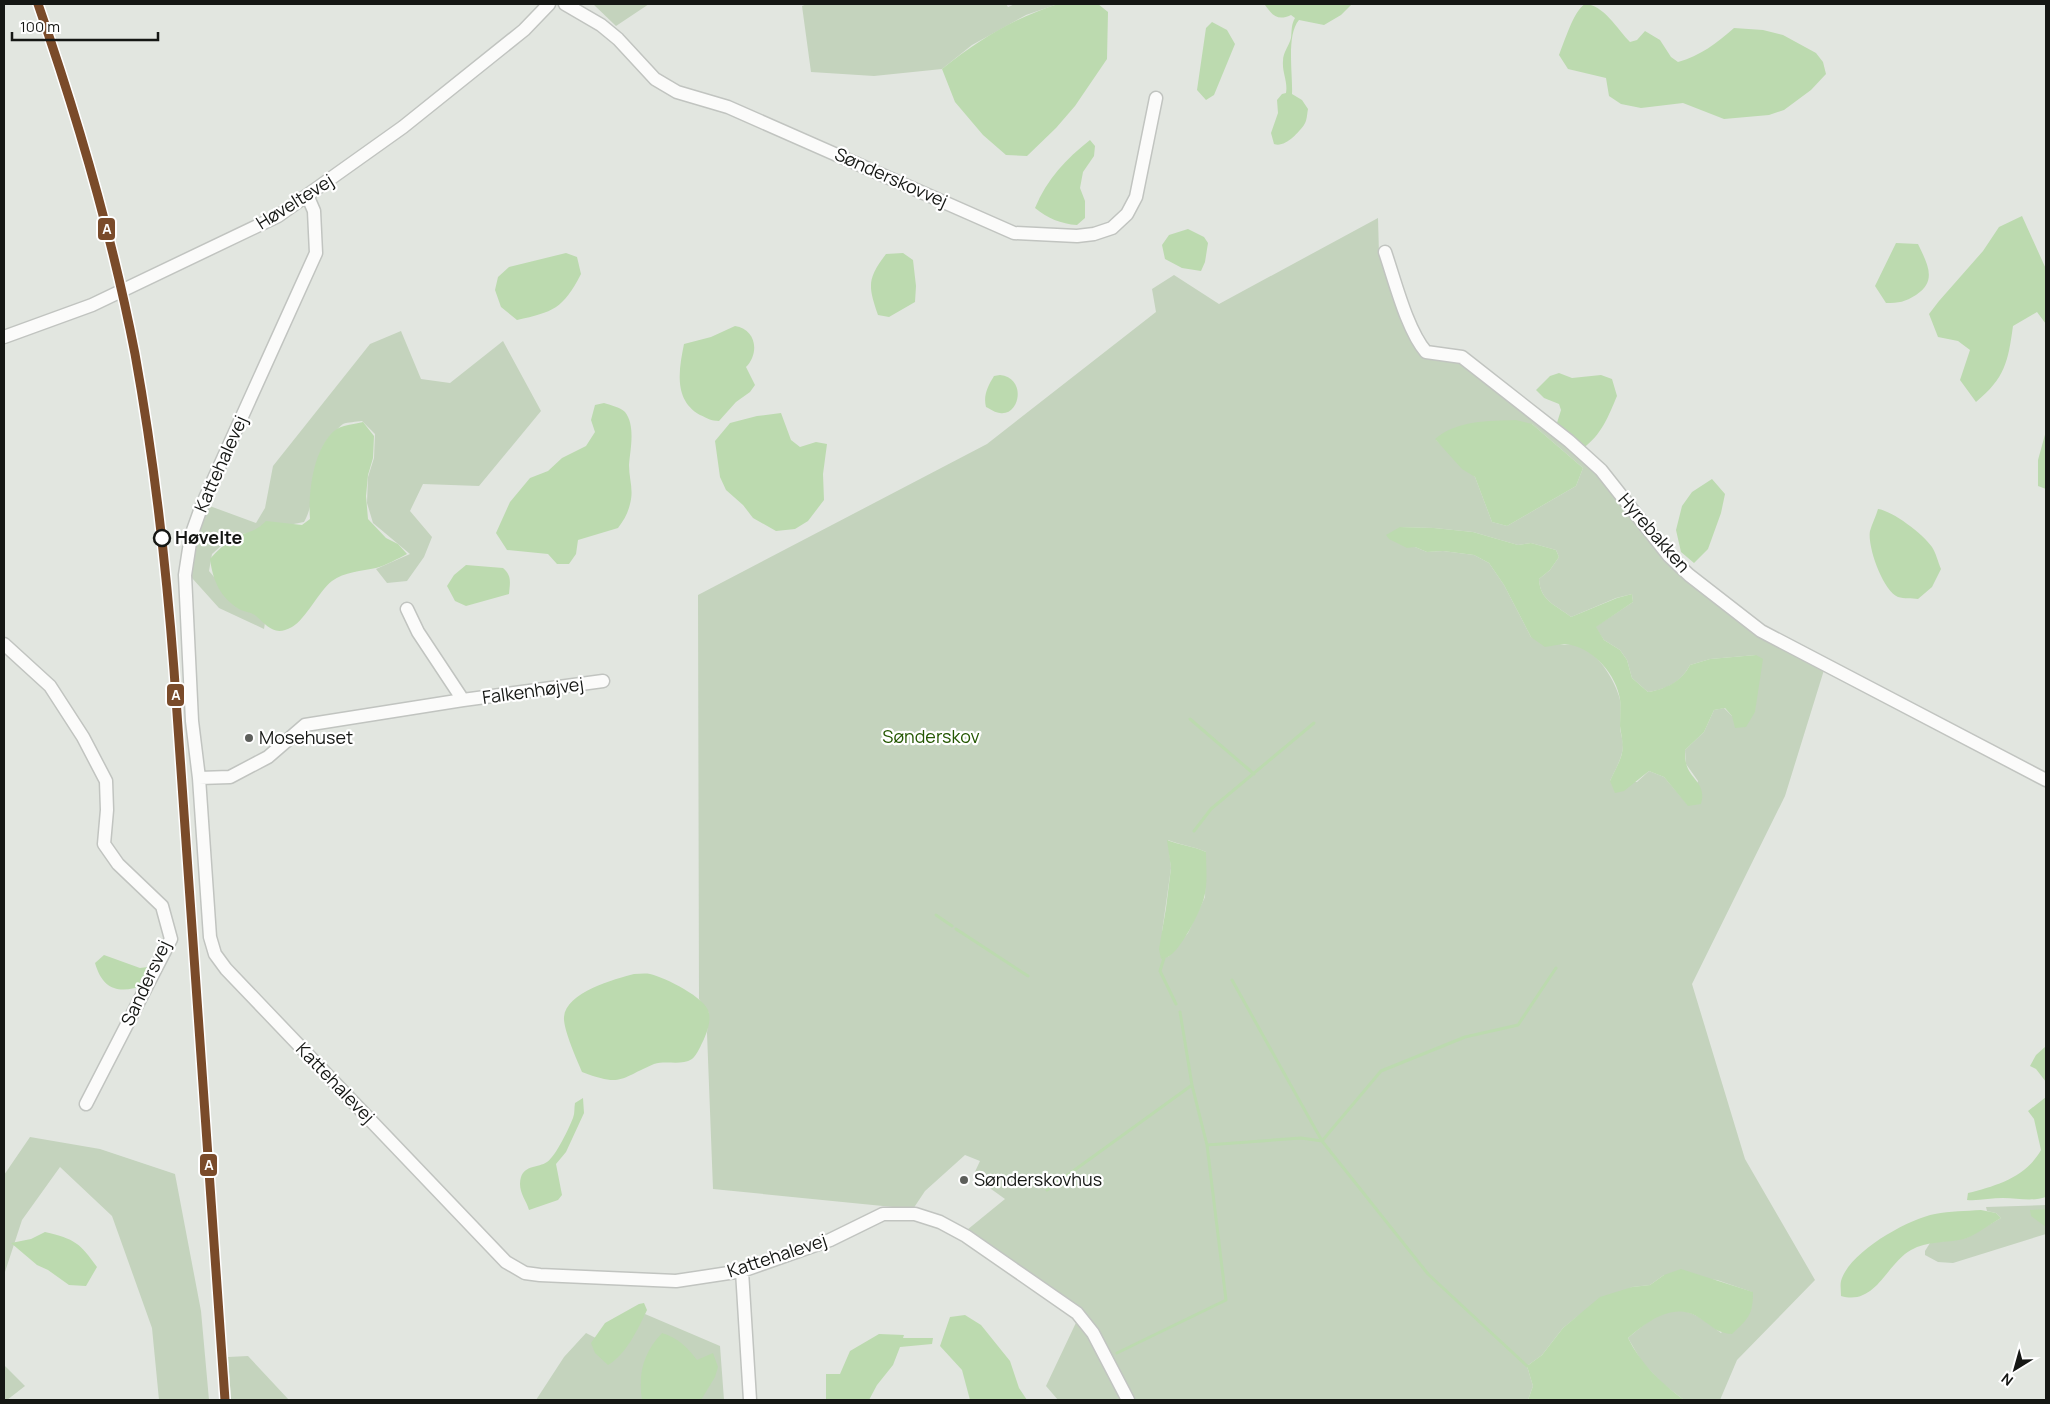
<svg xmlns="http://www.w3.org/2000/svg" width="2050" height="1404" viewBox="0 0 2050 1404" font-family="Manrope,sans-serif">
<style>
.green{fill:#c4d3bd;fill-rule:evenodd}
.water{fill:#bcdaaf}
.lines{fill:none;stroke-linecap:round;stroke-linejoin:round}
.stream{stroke:#bcdaaf;stroke-width:3}
.minor-casing{stroke:#c1c4c0;stroke-width:15}
.minor{stroke:#fbfbfa;stroke-width:12}
.rail-1-casing{stroke:#fff;stroke-width:12}
.rail-1{stroke:#7a4b2a;stroke-width:9}
.stop-dot{fill:#fff;stroke:#151714;stroke-width:2.5}
.poi-dot{fill:#5d5f5b;stroke:#fff;stroke-width:2}
.labels{text-anchor:middle;stroke-width:4.5;stroke-linejoin:round;paint-order:stroke}
.street-label{font-size:18px;fill:#151714;stroke:#fff}
.stop-label{font-size:18px;font-weight:bold;fill:#151714;stroke:#fff;text-anchor:start}
.park-label{font-size:18px;fill:#245702;stroke:#fff}
.poi-label{font-size:18px;fill:#151714;stroke:#fff;text-anchor:start}
.line-badge{stroke:#fff;stroke-width:2}
.badge-label{font-size:14px;text-anchor:middle;font-weight:bold;fill:#fff}
</style>
<rect width="100%" height="100%" fill="#e2e6e0"/>
<path class="green" d="M593,4H649L616,26Z
M807,4H1006L1008,7L1015,4H1058L1026,15L972,45L942,69L874,76L811,72L802,6Z
M1378,218L1379,254L1425,354L1464,361L1576,452L1606,481L1686,577L1824,670L1785,796L1692,984L1745,1159L1815,1280L1737,1360L1720,1400H1684L1663,1384L1642,1362L1628,1338C1642,1326 1662,1308 1683,1311C1697,1313 1710,1325 1721,1333L1752,1292L1717,1280L1664,1275L1650,1285L1632,1287L1579,1315L1563,1328L1542,1355L1527,1366L1533,1386L1528,1400H1058L1046,1386L1082,1310L967,1230L1005,1199L973,1176L980,1161L965,1155L925,1191L913,1209L713,1189L707,1033L709,1013L699,999L698,595L987,444L1156,312L1152,289L1174,275L1219,304ZM1532,424L1583,468L1576,486L1507,526L1492,522L1475,477L1436,440ZM1400,527L1434,528L1473,532L1518,545L1531,543L1556,550L1559,557L1550,570L1539,579C1540,601 1556,605 1571,617L1616,598L1632,594L1633,602L1595,627L1604,640L1620,650L1627,660L1632,678L1648,692C1667,689 1680,683 1690,665L1710,659L1756,655L1755,712L1732,716L1724,708L1714,710L1704,732L1685,750L1686,764L1698,781L1688,805L1664,777L1649,771L1637,782L1610,781C1615,770 1623,757 1623,745C1623,739 1620,733 1620,726C1620,716 1622,705 1619,696C1613,676 1590,638 1564,645L1531,637L1504,585L1489,563L1474,555L1443,551L1427,552L1415,547ZM1168,840C1181,845 1193,846 1206,852L1205,897L1188,933L1168,957L1162,932L1171,868Z
M401,331L421,379L450,383L503,341L541,411L479,486L423,484L410,511L432,537L424,557L407,581L387,583L376,569L410,554L373,523L367,503L368,477L374,458L375,434L362,421C356,422 348,422 343,424C340,426 337,430 334,432C308,455 320,494 304,522L232,536L212,554L209,571L241,609L266,616L264,629L219,608L183,568L207,505L256,523L265,508L273,466L370,344Z
M30,1137L100,1149L175,1174L201,1311L209,1400H159L152,1328L112,1216L60,1167L22,1220L4,1275V1175Z
M2046,1205V1234L1953,1263L1938,1262L1925,1255V1251L1930,1243L1966,1238L2001,1218L1996,1213L1987,1211L1986,1207Z
M645,1314L720,1346L724,1400H536L564,1357L586,1333L621,1351Z
M248,1356L289,1400H231L228,1357Z
M4,1365L25,1386L7,1400H4Z"/>
<path class="water" d="M1058,4H1098L1108,12L1107,59L1075,106L1056,128L1027,156L1006,155L983,135L955,102L942,69C980,39 1012,19 1058,4Z
M1268,4H1352L1341,15L1324,25L1299,20C1286,35 1293,74 1292,94L1302,100L1308,109C1307,114 1307,121 1304,125C1298,133 1285,148 1274,144L1271,133L1278,113L1277,100L1282,94L1286,93C1288,81 1282,73 1283,61C1283,52 1289,46 1291,38C1292,30 1291,25 1295,18L1291,15C1278,21 1273,16 1265,5Z
M1585,4C1603,4 1618,30 1630,42L1637,40L1645,31L1660,40L1671,57L1678,62C1700,56 1717,43 1734,28L1763,30L1783,35L1816,53L1823,62L1826,74L1811,90L1784,110L1769,115L1724,119L1683,103L1641,108L1621,104L1609,96L1606,78L1568,69L1559,55C1564,43 1574,10 1585,4Z
M1212,22L1227,30L1235,44L1214,95L1206,100L1197,90L1206,28Z
M1090,140L1095,146L1094,156L1083,172L1080,188L1085,201V218L1077,225C1061,224 1047,218 1035,208C1047,179 1066,159 1090,140Z
M2022,216L2046,269V324L2037,312L2013,326C2008,362 2005,378 1976,402L1960,380L1970,350L1958,341L1938,337L1929,314L1939,301L1983,251L1999,227Z
M1188,229L1204,237L1208,243L1205,262L1201,271L1182,268L1165,259L1162,245L1169,235Z
M1896,243L1918,244C1927,263 1938,281 1916,295C1905,302 1899,303 1886,303L1875,286Z
M566,253L577,257L581,274C563,309 553,312 517,320L501,307L495,290L498,277L509,267Z
M903,253L913,260L916,286L915,302L889,317L878,315C868,286 867,279 886,254Z
M735,326C756,329 760,353 746,367L755,385L750,392L736,402L719,421C711,421 707,418 700,415C673,400 679,369 684,344L711,337Z
M1559,373L1572,378L1601,375L1612,379L1617,396C1609,415 1601,436 1583,448L1556,426L1561,410L1559,404L1544,398L1536,390L1550,376Z
M1000,375C1027,378 1020,416 1000,413C996,413 990,409 986,407C983,395 988,386 994,376Z
M604,403C610,405 620,407 625,412C636,426 630,450 629,465C629,479 634,490 630,504C628,513 624,520 618,528L578,540L576,554L569,564H557L548,554L507,550L496,533L510,502L530,478L548,471L562,458L586,446L595,432L591,420L595,405Z
M781,413L791,440L800,447L816,442L827,444L823,474L824,500L808,521L795,529L776,531L753,518L743,505L726,490L720,477L715,441L730,423L757,416Z
M1516,420L1532,424L1583,468L1576,486L1507,526L1492,522L1475,477L1462,469L1435,439C1457,420 1488,421 1516,420Z
M363,422L374,436L373,458L368,475L366,496L368,519L386,538L398,544L407,554C397,559 387,565 376,568C362,571 344,572 332,581C319,591 306,619 292,627C274,637 268,626 256,616C252,612 244,612 239,609C220,597 213,581 210,559C217,551 225,543 234,538C248,530 253,534 266,521L302,525L310,519C308,493 313,450 334,431C341,425 355,424 363,422Z
M2046,431V489L2038,486V460Z
M1712,479L1725,494L1721,513L1708,549L1694,563L1681,552L1676,530L1682,506L1692,492Z
M1878,509C1893,511 1923,534 1932,547C1936,553 1938,562 1941,569L1932,587L1918,599C1912,598 1904,599 1898,597C1883,591 1867,546 1870,531C1872,524 1876,516 1878,509Z
M1400,527L1434,528L1473,532L1518,545L1531,543L1556,550L1559,557L1550,570L1539,579C1540,601 1556,605 1571,617L1617,598L1632,594L1633,602L1596,627L1604,640L1620,650L1627,660L1632,678L1648,692C1666,689 1681,682 1690,665L1710,659L1756,655L1763,659L1755,712L1746,727L1735,728L1732,716L1725,708L1714,710L1704,732L1685,750C1685,754 1685,759 1686,763C1690,780 1707,783 1701,804L1688,806L1664,777L1649,771L1624,791L1615,793L1610,781C1614,772 1620,762 1622,753C1624,744 1621,735 1620,726C1620,717 1621,708 1620,699C1616,675 1595,650 1571,645C1564,643 1553,646 1545,647L1531,637L1504,585L1489,563L1474,555L1443,551L1427,552L1415,547L1407,548L1389,539L1386,535Z
M466,565L503,568C512,576 510,582 509,594L466,606L455,601L447,586L454,575Z
M1167,840C1180,845 1193,846 1206,852C1206,866 1208,884 1204,898C1200,912 1181,950 1168,957C1166,958 1163,958 1161,959L1159,949L1166,908L1171,868Z
M104,955L140,968L148,967L151,970L145,985C120,994 103,991 95,963Z
M634,974C639,974 645,973 650,974C664,977 707,998 709,1013C711,1021 707,1032 704,1039C701,1045 697,1055 692,1059C681,1066 666,1060 654,1064C619,1079 622,1087 582,1072C577,1060 563,1029 564,1017C566,992 615,979 634,974Z
M2045,1047H2046V1082L2036,1069L2030,1066L2036,1055Z
M2046,1097V1197C2031,1202 2018,1198 2003,1198C1991,1198 1979,1201 1967,1200L1968,1193C1996,1186 2026,1177 2041,1150L2034,1119L2028,1111Z
M583,1098L584,1113L566,1152L556,1164L562,1195L558,1200L529,1210C526,1199 517,1191 521,1177C525,1165 538,1168 547,1162C556,1156 569,1128 573,1118C575,1113 574,1108 575,1103Z
M2046,1209V1227L2031,1216L2030,1210Z
M1981,1210L1996,1213L2001,1218C1990,1224 1976,1235 1964,1239C1946,1243 1927,1241 1911,1250C1886,1264 1876,1306 1841,1296C1841,1291 1840,1285 1841,1281C1849,1252 1908,1219 1935,1214C1950,1211 1966,1211 1981,1210Z
M45,1232C75,1239 80,1243 97,1267L86,1286L69,1285L48,1270L37,1265L11,1243L31,1239Z
M1681,1269L1753,1292C1753,1315 1748,1319 1732,1334C1717,1333 1713,1327 1701,1319C1675,1300 1648,1321 1628,1338C1641,1364 1661,1383 1684,1400L1626,1399L1624,1400H1528L1533,1386L1527,1366L1542,1355L1563,1328L1600,1297L1632,1287L1650,1285L1664,1275Z
M644,1303L647,1310C638,1329 626,1355 608,1365L595,1353L591,1343L605,1323L639,1304Z
M965,1315L981,1325L1010,1361L1019,1388L1027,1400H970L962,1370L940,1346L950,1317Z
M662,1333C678,1338 687,1347 697,1360L713,1353L718,1367L715,1377L701,1400H642C638,1374 643,1353 662,1333Z
M879,1334L904,1335L903,1338H933L932,1344L900,1347L893,1365L877,1385L869,1400H826V1374H840L850,1351Z"/>
<g class="lines">
<path class="stream" d="M1190,719L1254,774
M1194,831L1211,809L1314,723
M936,915L952,926
M956,929L1028,976
M1164,958L1160,971L1176,1004
M1232,980L1322,1141L1428,1274L1527,1366
M1180,1012L1192,1085L1207,1145L1301,1138L1322,1141L1381,1071L1465,1037L1518,1025L1556,968
M1047,1190L1192,1085
M1117,1353L1226,1300L1207,1145"/>
<defs>
<path id="minor" d="M565,4L601,25L618,39L655,79L677,92L728,107L1014,233L1077,236L1094,234L1112,228L1127,214L1136,197L1156,98
M308,197L314,211L316,253L202,505L191,536L185,575L192,721L199,778L210,937L215,954L226,969L506,1262L525,1273L540,1275L676,1281L742,1271L830,1240L883,1214H915L940,1222L966,1236L1077,1313L1093,1333L1128,1400
M1385,252C1395,281 1407,330 1426,352L1462,357L1569,441L1601,470L1669,556L1689,575L1761,631L2046,780
M4,337L92,305L278,216L403,127L524,30L549,4
M407,609L418,632L463,700
M4,644L50,686L83,737L106,781L107,810L104,844L118,864L162,906L171,939L86,1104
M199,778L230,777L268,757L305,725L463,700L603,681
M742,1271L750,1400"/>
</defs>
<use href="#minor" class="minor-casing"/>
<use href="#minor" class="minor"/>
<defs>
<path id="rail-1" d="M38,4C78,119 112,235 135,354C154,459 166,564 174,670L225,1400"/>
</defs>
<use href="#rail-1" class="rail-1-casing"/>
<use href="#rail-1" class="rail-1"/>
</g>
<circle class="stop-dot" cx="162" cy="538" r="8"/>
<g class="poi-dot">
<circle cx="249" cy="738" r="5"/>
<circle cx="964" cy="1180" r="5"/>
</g>
<g class="labels">
<g class="street-label">
<text transform="translate(891 178) rotate(24)" y="6">Sønderskovvej</text>
<text transform="translate(295 202) rotate(-32)" y="6">Høveltevej</text>
<text transform="translate(221 464) rotate(-66)" y="6">Kattehalevej</text>
<text transform="translate(1654 533) rotate(49)" y="6">Hyrebakken</text>
<text transform="translate(533 691) rotate(-8)" y="6">Falkenhøjvej</text>
<text transform="translate(146 983) rotate(-65)" y="6">Sandersvej</text>
<text transform="translate(335 1083) rotate(46)" y="6">Kattehalevej</text>
<text transform="translate(777 1256) rotate(-18)" y="6">Kattehalevej</text>
</g>
<g class="stop-label">
<text x="175" y="544">Høvelte</text>
</g>
<g class="park-label">
<text x="931" y="743">Sønderskov</text>
</g>
<g class="poi-label">
<text x="259" y="744">Mosehuset</text>
<text x="974" y="1186">Sønderskovhus</text>
</g>
</g>
<g class="line-badge">
<rect x="97" y="217" width="19" height="24" rx="5" fill="#7a4b2a"/>
<rect x="166" y="683" width="19" height="24" rx="5" fill="#7a4b2a"/>
<rect x="199" y="1153" width="19" height="24" rx="5" fill="#7a4b2a"/>
</g>
<g class="badge-label">
<text x="107" y="234">A</text>
<text x="176" y="700">A</text>
<text x="209" y="1170">A</text>
</g>
<rect width="2050" height="1404" fill="none" stroke="#151714" stroke-width="10"/>
<g transform="translate(2015 1369) rotate(217)" stroke="#ffffff" stroke-width="4" paint-order="stroke">
<path d="M0-4L9 19L0 12L-9 19Z" fill="#151714"/>
<text y="-8" font-size="14" font-weight="bold" text-anchor="middle" fill="#151714">N</text>
</g>
<path d="M12 32v8h146v-8" fill="none" stroke="#151714" stroke-width="2.5"/>
<text x="20" y="32" font-size="15" fill="#151714" stroke="#ffffff" stroke-width="4" paint-order="stroke">100 m</text>
</svg>
